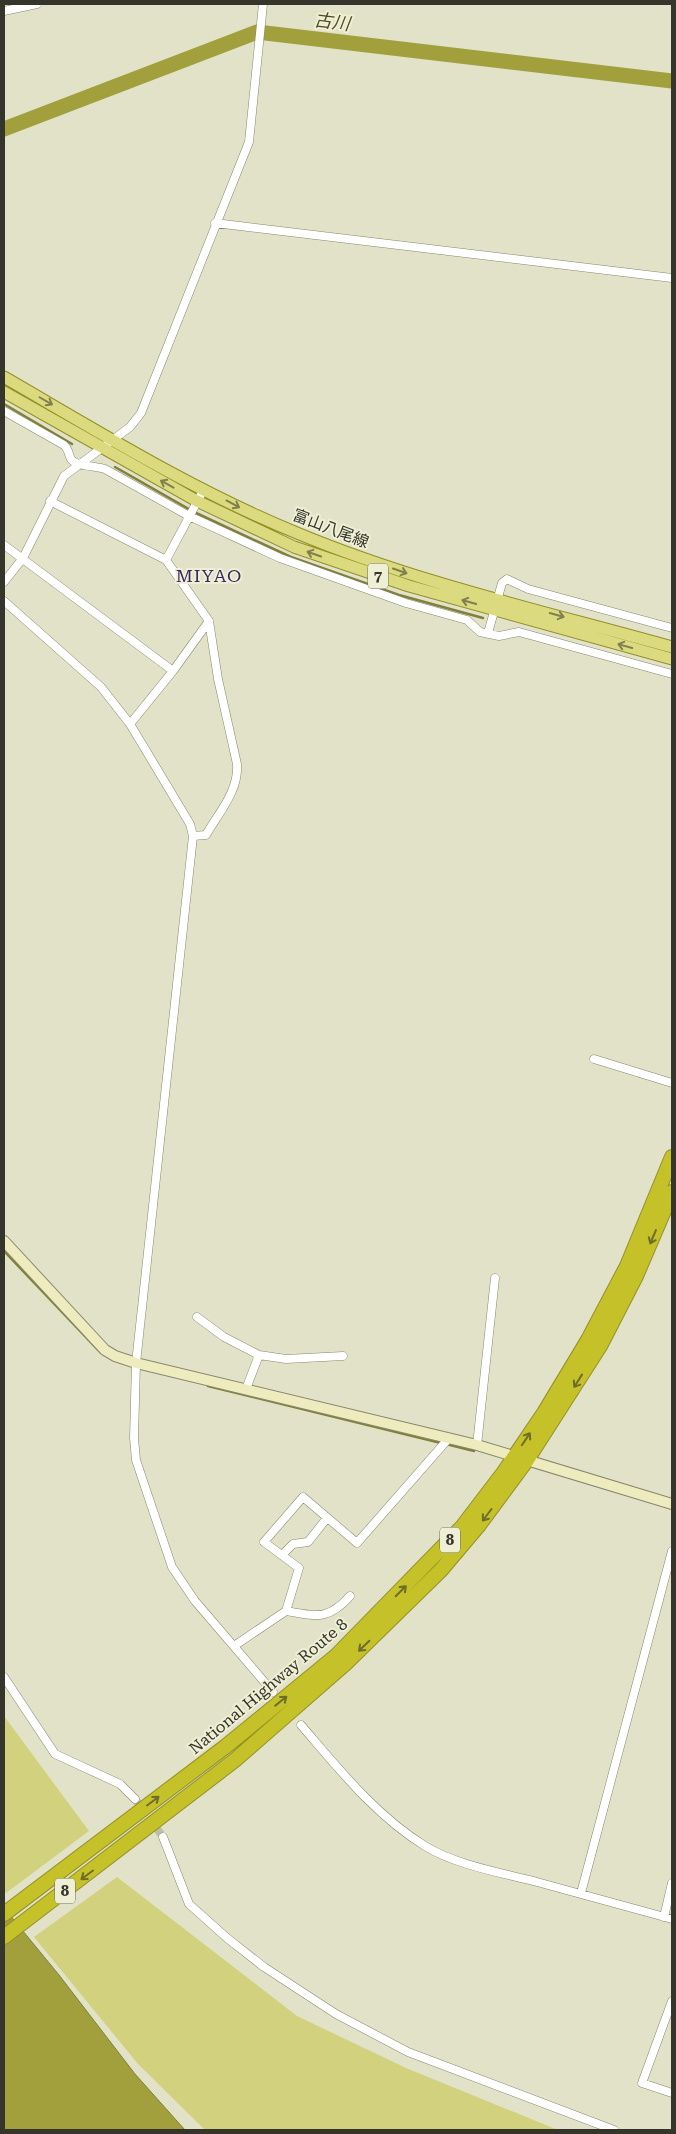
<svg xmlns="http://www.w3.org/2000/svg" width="676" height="2134" viewBox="0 0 676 2134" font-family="'Roboto Serif','Noto Sans JP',serif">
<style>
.green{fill:#d2d27e}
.water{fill:#a1a03d;stroke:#818038}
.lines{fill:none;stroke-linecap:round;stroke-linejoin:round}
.stream{stroke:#818038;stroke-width:2.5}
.river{stroke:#a1a03d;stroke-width:15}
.street-tunnel{stroke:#bfbfa8;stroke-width:8;stroke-dasharray:8 4;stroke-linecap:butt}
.street-casing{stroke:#888870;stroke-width:9}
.secondary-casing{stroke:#888870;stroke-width:12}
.primary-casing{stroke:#939029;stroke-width:13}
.highway-casing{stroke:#939029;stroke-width:16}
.street{stroke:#fff;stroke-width:8}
.secondary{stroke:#eeecbe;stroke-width:10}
.primary{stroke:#dcda7e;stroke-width:11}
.highway{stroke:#c5c128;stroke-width:14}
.oneway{stroke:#807f50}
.oneway2{stroke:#6f6d2a}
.labels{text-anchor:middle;stroke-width:4;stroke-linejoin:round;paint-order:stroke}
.shield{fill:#eeefd4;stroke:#6c6d5e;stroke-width:1}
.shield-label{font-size:15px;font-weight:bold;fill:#35352b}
.street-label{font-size:16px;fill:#35352b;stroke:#eeefd4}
.water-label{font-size:18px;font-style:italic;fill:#4d4c23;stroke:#eeefd4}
.neighbourhood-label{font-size:18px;letter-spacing:1px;fill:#392761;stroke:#eeefd4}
</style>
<rect width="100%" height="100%" fill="#e1e2c7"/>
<path class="green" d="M4,1716L89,1831L6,1893L4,1890Z
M117,1877L297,2016L406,2068L558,2130H205L138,2064L34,1937Z"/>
<path class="water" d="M4,1908L59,1975L135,2074L185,2130H4Z"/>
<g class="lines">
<path class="stream" d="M4,404L72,444
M115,467L194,512L291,557L399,595L483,618
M4,1251L101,1353
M208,1386L441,1443
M446,1444L474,1451"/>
<path class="river" d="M4,129L257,32L672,81"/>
<path class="street-tunnel" d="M135,1799L163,1837"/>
<defs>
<path id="street" d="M4,11L37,4
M215,223L672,278
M4,411L64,445C69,449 68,454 71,459C75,466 96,466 105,469L189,516L280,558L406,603L467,620L480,632L499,636L519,632L672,674
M50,501L166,560
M4,545L173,671
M4,582L23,558L64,476L130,427L141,413L249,142L263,4
M4,601L101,687L130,724L190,824L193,836L136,1363L134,1438L136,1460L172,1567L195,1601L273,1692
M488,633L502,583L507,579L528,589L672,628
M130,724L173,671L209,621
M193,836L206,835C219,812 239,791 237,764L218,679L209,621L166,560L204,489
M594,1059L672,1083
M197,1317L224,1337L259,1355
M246,1389L259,1355L286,1359L343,1356
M477,1445L495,1278
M282,1555L293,1544L308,1542L327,1518
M286,1611C316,1616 328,1621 350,1596
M234,1646L286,1611L299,1568L264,1542L303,1497L357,1543L449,1438
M4,1677L55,1754L120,1784L135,1799
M301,1725C338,1768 376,1816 425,1846C456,1865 502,1873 537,1882C582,1894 627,1907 672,1919
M163,1837L189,1904L227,1938L264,1967L336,2014L408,2052L614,2130
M581,1893L672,1551
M664,1917L672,1883
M672,2001L642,2083L672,2093"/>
<path id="secondary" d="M4,1241L105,1350L115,1356L136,1363L477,1445L672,1504"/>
<path id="primary" d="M4,377C99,432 194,491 297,533C417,583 547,612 672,647
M4,392L197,501L294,547L409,586L672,659"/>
<path id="highway" d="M4,1914L225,1747L336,1656L462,1527L504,1472L544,1413L588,1340L627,1266L672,1157
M4,1937L235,1760L345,1664L441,1570L479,1525L527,1460L600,1346L636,1276L672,1192"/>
</defs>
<use href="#street" class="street-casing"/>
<use href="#secondary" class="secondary-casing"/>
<use href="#primary" class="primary-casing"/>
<use href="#highway" class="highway-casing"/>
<use href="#street" class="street"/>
<use href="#secondary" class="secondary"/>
<use href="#primary" class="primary"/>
<use href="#highway" class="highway"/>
</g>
<defs><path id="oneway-shaft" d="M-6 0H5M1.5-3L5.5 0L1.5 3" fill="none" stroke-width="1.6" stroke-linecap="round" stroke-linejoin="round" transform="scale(1.25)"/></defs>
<g class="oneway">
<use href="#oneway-shaft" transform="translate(46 401) rotate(30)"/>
<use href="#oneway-shaft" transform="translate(167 484) rotate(-151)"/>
<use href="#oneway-shaft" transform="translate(233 504) rotate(28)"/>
<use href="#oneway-shaft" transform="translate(314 554) rotate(-161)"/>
<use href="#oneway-shaft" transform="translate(400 571) rotate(19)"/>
<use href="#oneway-shaft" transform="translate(469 602) rotate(-164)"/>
<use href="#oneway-shaft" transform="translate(557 615) rotate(16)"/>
<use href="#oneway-shaft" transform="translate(625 646) rotate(-165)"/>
</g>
<g class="oneway2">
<use href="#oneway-shaft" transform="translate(653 1237) rotate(113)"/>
<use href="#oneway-shaft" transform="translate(578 1381) rotate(122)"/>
<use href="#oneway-shaft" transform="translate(526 1439) rotate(-56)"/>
<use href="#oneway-shaft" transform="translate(487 1515) rotate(127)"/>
<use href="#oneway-shaft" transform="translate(401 1591) rotate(-45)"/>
<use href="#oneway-shaft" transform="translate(364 1646) rotate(136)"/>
<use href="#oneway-shaft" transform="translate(281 1701) rotate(-39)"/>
<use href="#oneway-shaft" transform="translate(153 1801) rotate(-37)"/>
<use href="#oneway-shaft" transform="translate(87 1875) rotate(143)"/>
</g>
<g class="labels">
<g class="shield">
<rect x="368" y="563.5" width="20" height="25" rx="4"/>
<rect x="440" y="1527.5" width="20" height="25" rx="4"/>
<rect x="55" y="1878.5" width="20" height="25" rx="4"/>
</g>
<g class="shield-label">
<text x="378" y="581">7</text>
<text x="450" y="1545">8</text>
<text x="65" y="1896">8</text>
</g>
<g class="street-label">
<text transform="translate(331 528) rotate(21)" y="6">富山八尾線</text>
<text transform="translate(268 1686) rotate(-40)" y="6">National Highway Route 8</text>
</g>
<g class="water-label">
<text transform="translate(332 22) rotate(7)" y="6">古川</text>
</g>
<g class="neighbourhood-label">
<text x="209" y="582">MIYAO</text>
</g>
</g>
<rect width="676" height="2134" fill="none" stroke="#35352b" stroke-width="10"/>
</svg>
